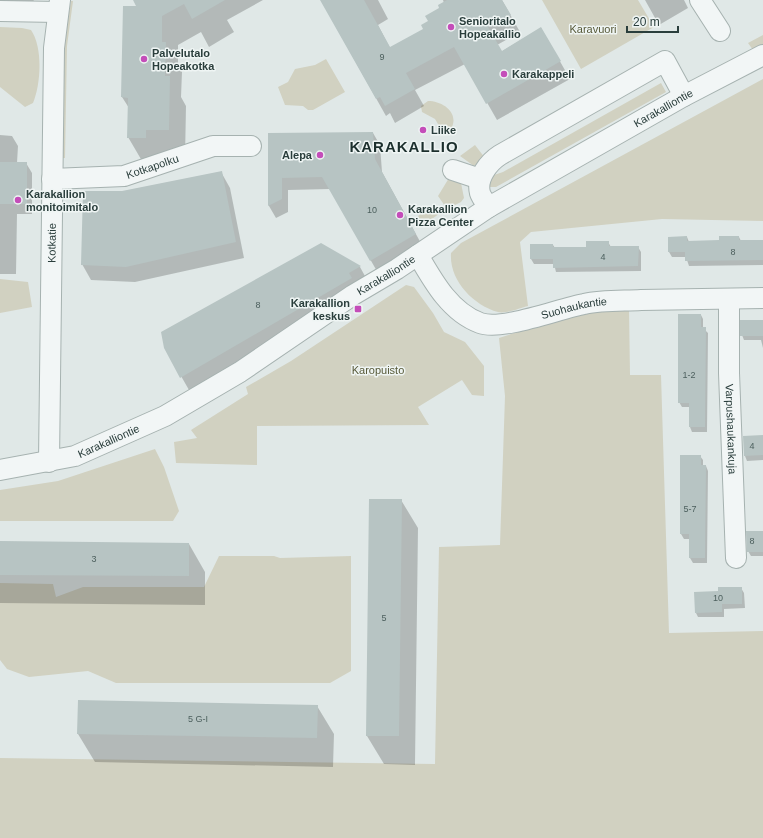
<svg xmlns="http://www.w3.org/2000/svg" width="763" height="838" viewBox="0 0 763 838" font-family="Arial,sans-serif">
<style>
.green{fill:#d1d1c1}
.shadow{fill:#0003}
.building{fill:#b7c4c3}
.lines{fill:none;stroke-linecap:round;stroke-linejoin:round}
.minor-casing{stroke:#a6b2b0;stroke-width:22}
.minor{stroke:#f2f6f6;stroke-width:20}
.poi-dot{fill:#c44db9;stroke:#eff5f4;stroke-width:1.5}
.labels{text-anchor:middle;stroke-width:3;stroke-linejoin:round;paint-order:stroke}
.number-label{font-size:9px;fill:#4d605e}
.poi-label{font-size:11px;font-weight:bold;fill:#2a3e3c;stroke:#eff5f4;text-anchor:start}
.park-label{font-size:11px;fill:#575938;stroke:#eff5f4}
.street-label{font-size:11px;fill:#2a3e3c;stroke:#eff5f4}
.district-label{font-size:15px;font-weight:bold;letter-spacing:1px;fill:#1c2f2d;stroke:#eff5f4}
</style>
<rect width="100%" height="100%" fill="#e0e8e7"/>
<path class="green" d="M542,0H638L654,27L581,69Z
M71,1H73L67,46L65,158H62L63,44Z
M0,27L22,28L31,30C43,47 41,84 33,103L25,107L0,87Z
M763,35V45L753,50L748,43Z
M326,59L345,92L313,110H308L303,106L285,105L278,87L288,82L295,69L315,65Z
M763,79V221L662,219L531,232L520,242L528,306C520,308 506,314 498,312C473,305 449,280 451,253L461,243Z
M661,83L666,92L496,187H489V180L494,175L503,172Z
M428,101C443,101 460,113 451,129H441L435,119L422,112L421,106Z
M475,145L485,158L474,166L460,156Z
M449,178L461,183L464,198L461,202L447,209L438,196Z
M434,206L439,214L423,225L418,216Z
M0,279L28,282L32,307L0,313Z
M406,285L414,287L433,313L444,332L465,342L484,366V396L472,395L462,380L418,407L429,425L257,426V465L176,463L174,442L197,438L191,430L248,394L246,387L291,361Z
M591,308H629L630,375H661L669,633L763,631V838H0V758L435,764L439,547L500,545L505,396L499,338Z
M155,449L164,467L179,511L173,521H0V490L58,481Z
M219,556H274L280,558L351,556V671L330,683H116L88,671L29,677L7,669L0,660V583L53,584L56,597L83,587H204Z"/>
<path class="shadow" d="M0,0H34L28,9L0,11Z
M134,0H263L227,20L234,32L209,47L201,32L178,45V65L182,72L181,97L186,106L185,159L145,166L128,137L129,108L122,97L138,7Z
M321,0H378L388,19L378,25L390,48L425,29L444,3L443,0H502L520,32L497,45L501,52L541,28L570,79L497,120L465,64L415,90L424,106L395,123L390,113L386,116Z
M645,0H684L688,8L659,25Z
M373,133L380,145L382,172L423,247L378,273L330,189L288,190V212L276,218L269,206V134Z
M0,135L12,136L18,146L17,163H26L32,173V214H17L16,274H0Z
M221,172L230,188L244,258L135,282L91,280L82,264L122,192Z
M687,237L689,242L720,241L739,237L741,241H763V265L689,266L686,257H672L669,252V238Z
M608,242L611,247H638L641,252V271L556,272L554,264H534L531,259V245H553L555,248H587Z
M321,244L360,267L371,287L193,397L165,348Z
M701,315L703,319V328L708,333L707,432H692L690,427V407H682L679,402Z
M763,321V348L761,340H744L742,335Z
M763,436V460L747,461L745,456L744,437Z
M681,456H700L703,460V466H706L708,471L707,563H693L690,558V539H684L681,534Z
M401,500L418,528L415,765L384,764L367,736Z
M763,532V556H751L748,551Z
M0,542L189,544L205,572V605L0,603Z
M741,588L744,593L745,608L724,609V617H698L696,613L719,592Z
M317,706L334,734L333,767L95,762L78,734Z"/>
<path class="building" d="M133,0H225L192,19L184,4L162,16V42H166L165,76H170L169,130H146V138H127L128,98L121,97L123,6H136Z
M320,0H364L390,47L423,29L421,25L428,21L425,16L439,8L438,5L447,0H502L511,15L488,27L502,51L541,27L561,61L486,104L454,47L406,73L415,89L385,106L380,97L376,99Z
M373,132L375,159L416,234L370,261L322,177L282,178V199L268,206V133Z
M0,162H27V204H0Z
M222,171L236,242L126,267L81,265L83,191H122Z
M687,236V241L719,240V236H739V240H763V260L685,261V252H668V237Z
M586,241H609V246H639L638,266L553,268V259H530V244H553V247H586Z
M321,243L361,266L349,273L352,278L180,378L164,348L161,332Z
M678,314H701V327H706L705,427H689V403H678Z
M740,320H763V336H740Z
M763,435V455L744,456L743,436Z
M680,455H701V465H706L705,558H689V534H680Z
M369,499H402L399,736H366Z
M746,531H763V552H747Z
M0,541L189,543V576L0,575Z
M718,587H742V604H722V612L695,613L694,592L718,591Z
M78,700L318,705L317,738L77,734Z"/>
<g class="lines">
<defs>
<g id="minor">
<path d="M700,0L720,31"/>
<path d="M0,11L58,12"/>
<path d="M453,170L480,179"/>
<path id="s1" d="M52,179L124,176L213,146H251"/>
<path d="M489,207C486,203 481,197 480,193C476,178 489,162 500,155L665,61L684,96"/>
<path id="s2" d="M418,255C433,281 450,312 480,323C502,331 558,309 584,304C602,300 622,301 641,300C682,299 722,299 763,298"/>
<path id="s3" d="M729,299V373L736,558"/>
<path id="s4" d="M49,462L54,48L60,0"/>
<path id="s5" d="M0,470L75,456L165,416L240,372L353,295L397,269L489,207L684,96L763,55"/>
</g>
</defs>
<use href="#minor" class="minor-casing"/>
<use href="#minor" class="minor"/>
</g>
<g class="poi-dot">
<circle cx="451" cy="27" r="4"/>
<circle cx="144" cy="59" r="4"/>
<circle cx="504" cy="74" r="4"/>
<circle cx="423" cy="130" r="4"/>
<circle cx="320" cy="155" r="4"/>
<circle cx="18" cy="200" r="4"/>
<circle cx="400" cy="215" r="4"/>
<rect x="354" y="305" width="8" height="8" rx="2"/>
</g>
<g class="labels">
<g class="number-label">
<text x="382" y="60">9</text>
<text x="372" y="213">10</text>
<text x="733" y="255">8</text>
<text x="603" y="260">4</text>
<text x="258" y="308">8</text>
<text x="689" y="378">1-2</text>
<text x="752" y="449">4</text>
<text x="690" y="512">5-7</text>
<text x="752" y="544">8</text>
<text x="94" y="562">3</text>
<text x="718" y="601">10</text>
<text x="384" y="621">5</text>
<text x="198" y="722">5 G-I</text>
</g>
<g class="poi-label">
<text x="459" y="25">Senioritalo<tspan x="459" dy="13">Hopeakallio</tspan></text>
<text x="152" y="57">Palvelutalo<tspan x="152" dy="13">Hopeakotka</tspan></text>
<text x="512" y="78">Karakappeli</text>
<text x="431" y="134">Liike</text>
<text x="312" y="159" text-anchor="end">Alepa</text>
<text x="26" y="198">Karakallion<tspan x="26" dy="13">monitoimitalo</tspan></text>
<text x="408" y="213">Karakallion<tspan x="408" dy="13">Pizza Center</tspan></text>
<text x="350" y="307" text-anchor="end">Karakallion<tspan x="350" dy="13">keskus</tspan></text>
</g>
<g class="park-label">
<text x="593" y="33">Karavuori</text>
<text x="378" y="374">Karopuisto</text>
</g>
<g class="street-label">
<text dy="4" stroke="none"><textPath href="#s5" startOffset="761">Karakalliontie</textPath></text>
<text dy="4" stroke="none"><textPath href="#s1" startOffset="102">Kotkapolku</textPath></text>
<text dy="4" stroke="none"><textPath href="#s4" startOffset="219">Kotkatie</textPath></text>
<text dy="4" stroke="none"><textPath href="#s5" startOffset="437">Karakalliontie</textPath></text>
<text dy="4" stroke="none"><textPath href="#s2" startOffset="190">Suohaukantie</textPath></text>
<text dy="4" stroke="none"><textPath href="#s3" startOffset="130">Varpushaukankuja</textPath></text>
<text dy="4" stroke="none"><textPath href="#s5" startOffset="113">Karakalliontie</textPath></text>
</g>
<g class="district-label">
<text x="404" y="152">KARAKALLIO</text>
</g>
</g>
<path d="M627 26v6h51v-6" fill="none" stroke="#2a3e3c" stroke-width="2"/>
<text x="633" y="26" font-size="12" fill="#2a3e3c" stroke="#eff5f4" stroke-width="3" paint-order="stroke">20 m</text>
</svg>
